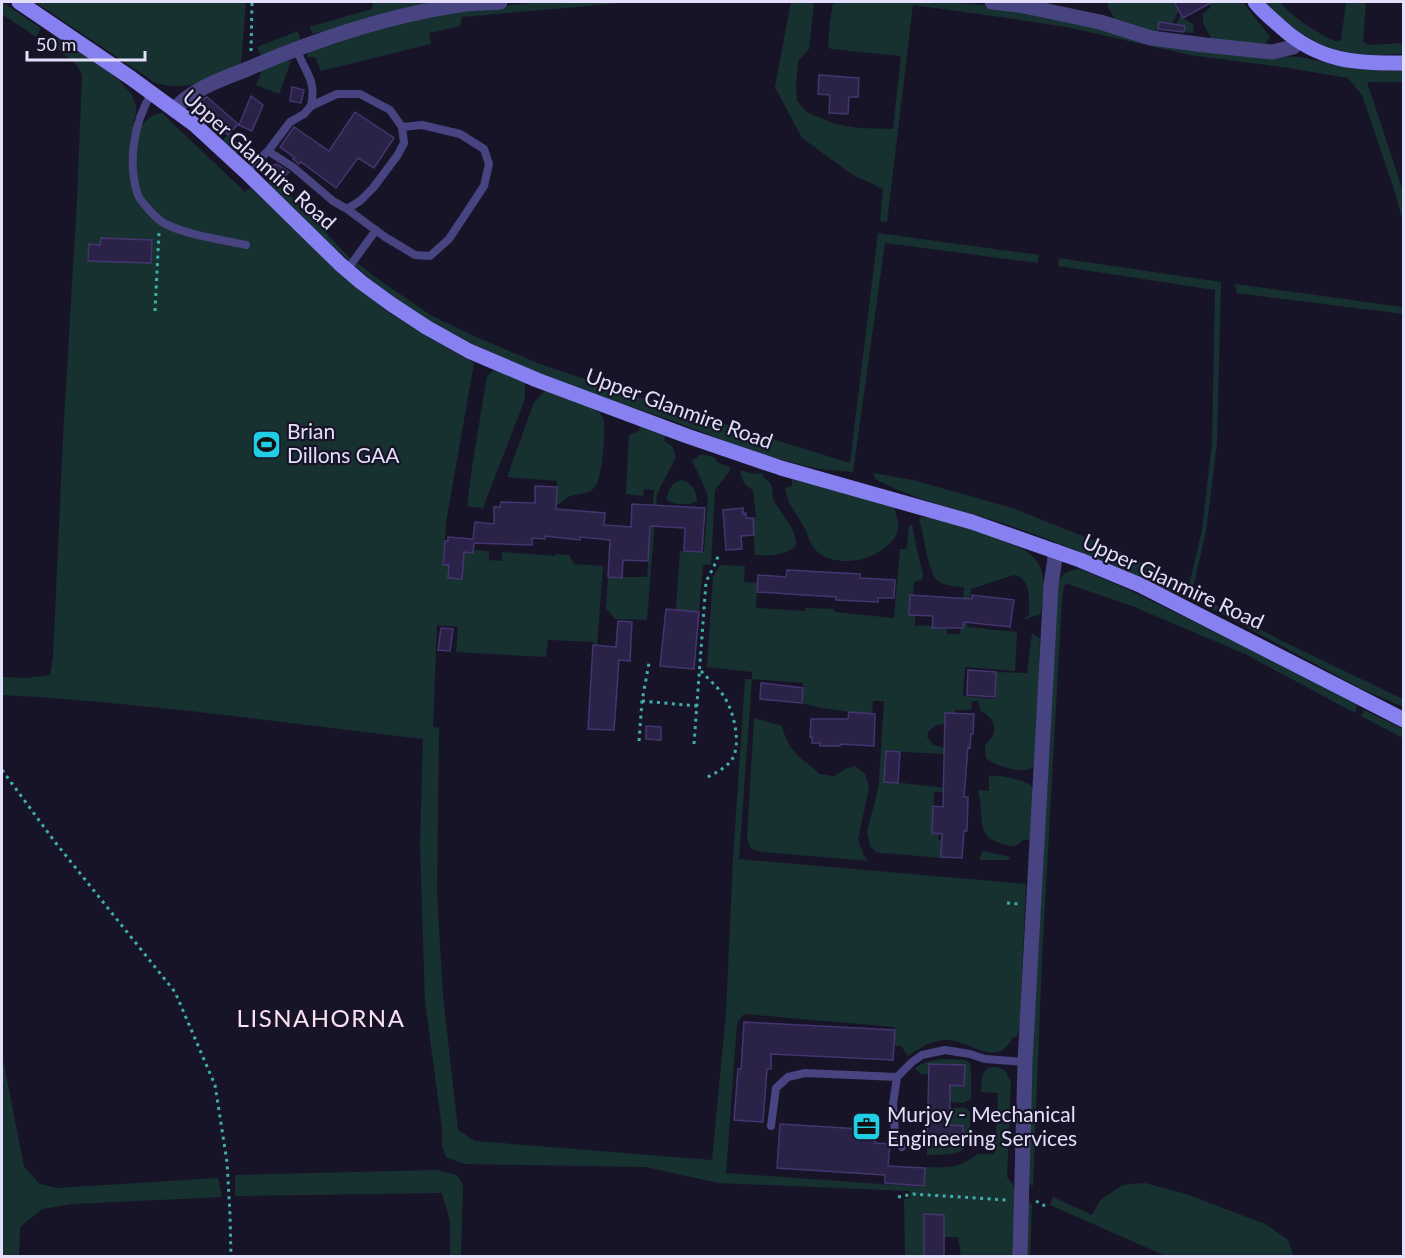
<svg xmlns="http://www.w3.org/2000/svg" width="1405" height="1258" viewBox="0 0 1405 1258" font-family="Lato,sans-serif">
<style>
.green{fill:#173131}
.building{fill:#2a2247;stroke:#433670;stroke-width:1.5}
.lines{fill:none;stroke-linecap:round;stroke-linejoin:round}
.path{stroke:#3fafab;stroke-width:3;stroke-dasharray:3 4.5;stroke-linecap:butt}
.lane{stroke:#484482;stroke-width:8}
.street{stroke:#484482;stroke-width:15}
.secondary{stroke:#8680f0;stroke-width:15}
.labels{text-anchor:middle;stroke-width:4.5;stroke-linejoin:round;paint-order:stroke}
.street-label{font-size:21px;fill:#e3dffb;stroke:#181428}
.poi-label{font-size:21px;fill:#e3dffb;stroke:#181428;text-anchor:start}
.quarter-label{font-size:24px;letter-spacing:1.5px;fill:#fbe0f1;stroke:#181428}
</style>
<rect width="100%" height="100%" fill="#181428"/>
<path class="green" d="M2,2L41,28L36,37L2,14Z
M35,2H246L241,64C214,76 185,95 154,82Z
M373,2H441L373,17L313,34L309,27L372,9Z
M541,2H634L462,17L460,26L429,33L431,44L321,71L315,57H307L309,49L390,25L462,10Z
M791,2H812L814,4L809,49L798,61L796,85L797,101L808,113L835,124L858,128L893,129L901,56L831,49L828,46L830,21L833,4L838,2H954L1018,9L1272,56L1300,57L1354,69L1385,71L1403,70V82H1367L1403,191V223L1395,192L1362,95L1348,78L1289,68L1190,55L1071,28L1015,19L913,5L887,222L880,221L883,189L853,175L802,138L775,87Z
M1108,2H1174L1179,10L1172,24L1159,22L1157,35L1115,19L1108,7Z
M1208,2H1243L1270,37L1265,45L1213,42L1203,23V14L1211,7Z
M1266,2H1280C1296,20 1315,32 1337,42L1341,40L1346,2H1366L1363,42L1369,45L1403,43V54C1390,54 1375,56 1361,55C1325,52 1289,29 1266,2Z
M1181,13L1183,18L1193,24L1194,33L1184,32L1185,26L1176,25Z
M298,31L300,40L261,56L257,47Z
M53,35C74,49 142,84 136,113C136,116 134,119 133,121L143,125C148,117 153,114 163,113L165,116L245,192L250,188C288,221 323,258 361,291C395,320 436,341 474,363L447,517L442,565H449L464,552L472,553L473,550L489,551V560L502,561V552L555,556V554L569,555L574,564L603,566L596,660H593L594,642L548,640L546,657L456,652L458,627L437,625L433,727L439,728L437,892L443,996L458,1130L475,1141L712,1160L726,1013L733,859L745,679H752V672L707,667L713,577L720,565L745,566L744,582L757,583L756,608L805,611L806,608L834,609V612L894,618L900,549H905L907,548L909,525H912L917,550L923,574L922,580L914,582L913,595H910L909,614L915,615V626C920,626 926,625 930,626C938,628 939,631 947,627V634H960L964,588C957,586 948,586 941,583C929,579 924,538 921,526L919,521L921,517C935,515 1010,542 1024,550C1031,554 1037,560 1040,567C1047,581 1042,599 1041,614L1025,619V617L1029,616C1029,601 1032,577 1013,575L971,589L967,627L1017,632L1015,671L965,667L963,696L995,699L996,672L1027,673L1032,633L1040,638L1036,757L1032,768C1021,774 996,766 986,758L985,745C1000,731 996,720 980,710L978,701H972L971,710H955V713H944V724L936,725L928,732L927,737L933,745L945,748V754L886,751L884,781L946,788L944,792H934L933,820L939,828L938,839L941,840V858L885,853L883,854L876,852L870,846L867,831L876,798L879,781L884,701H873L872,715L821,708L802,703L803,683L752,679L739,859L1026,884L1020,1022L1017,1037H1013C996,1070 971,1040 947,1040C932,1040 919,1048 908,1056L901,1046H894L895,1027L744,1014L737,1023L726,1173L923,1187L925,1168L928,1167C951,1168 959,1168 978,1154H995L998,1093L981,1092C982,1085 981,1077 984,1072C989,1064 1000,1066 1006,1072C1006,1073 1010,1080 1011,1081L1007,1177L1012,1183L1015,1191V1256H961L958,1237H944V1215L925,1214L924,1256H905L904,1199L910,1198V1191L718,1183L646,1167L464,1164L446,1157L442,1145V1128L425,1001L420,844L423,739C282,723 142,702 2,695V677L26,678L50,675L53,658L63,438L77,200L82,75L77,65L50,43Z
M287,61H291L279,94L256,85L262,70Z
M228,135L250,153C236,156 234,151 224,143V139Z
M264,168L348,256L379,280L432,316L476,337L540,364L641,398L850,463L878,233L1039,255L1038,263L885,243L853,472C842,471 831,470 821,469C771,460 718,438 670,420C579,388 481,357 401,302C353,268 311,226 270,184L266,177Z
M1059,258L1221,282L1217,443L1206,531L1193,588L1189,600C1129,572 1069,545 1005,524C962,510 916,501 875,479L873,473L913,480L1012,508L1115,549L1189,586L1202,530L1212,443L1215,290L1058,266Z
M1235,284L1403,307V314L1237,293Z
M494,370L525,383V399L483,508L467,506L472,467L487,376Z
M546,390L595,409L600,413L604,420C605,432 603,482 593,489C582,497 570,491 560,504H556L557,481L507,477L534,402Z
M640,426L665,436L664,441L672,446L676,457L657,494L647,620L615,619L606,608L608,577H647L654,490L644,489L643,496L626,494L629,435L639,431Z
M701,454L714,457L719,463L730,467L729,472L715,490L711,565H703L699,612L676,610L680,551L704,552L708,496L700,477L692,461Z
M740,470L753,474L763,473V477C766,479 768,480 770,483C773,488 772,493 773,498C780,515 797,527 796,546C783,556 771,556 755,555L753,518L756,517L753,490C744,485 742,481 740,470Z
M792,479L895,507C895,515 900,521 898,529C891,557 842,571 819,553C809,545 809,535 803,525C796,513 787,503 785,488L792,486Z
M681,480C693,483 696,491 697,502H693L691,504C682,504 673,505 666,499C669,490 671,483 681,480Z
M1080,569L1127,589L1245,647L1357,705L1355,713L1245,654L1132,606L1065,583L1062,597L1042,958L1033,1186L1026,1181L1058,581C1063,573 1070,570 1080,569Z
M1205,599L1282,641L1403,699V707L1362,689L1203,604Z
M1364,710L1403,729V738L1361,716Z
M754,718L782,726C785,738 790,748 799,757C806,763 813,767 819,774L834,776L845,769L855,766L865,774L869,787L858,840L864,856L868,861L762,852L751,849L747,839Z
M989,776C998,775 1028,780 1032,787C1033,789 1033,791 1033,792L1031,840H1023C1018,846 1013,847 1006,845C983,839 982,831 981,810C981,803 979,797 978,790L989,791Z
M983,851L1010,857L1009,860H979Z
M2,1054L24,1167L40,1184L57,1188L218,1178L222,1197L74,1204L42,1209L20,1227L19,1256H2Z
M942,1059L965,1060L970,1063L971,1070V1099L963,1103L950,1102V1089H941V1085H964L965,1065L929,1064L928,1074H921L915,1068C924,1062 932,1060 942,1059Z
M950,1108H966L970,1112C971,1153 967,1155 927,1155V1145L963,1146V1126L940,1125V1121H949Z
M436,1170L457,1175L463,1185L461,1256H450V1221L442,1193L235,1196V1175Z
M1145,1183L1189,1195L1265,1224L1288,1240L1294,1256H1166L1050,1205L1053,1197L1092,1215L1100,1200L1123,1185Z
M1028,1201L1032,1205L1030,1256H1025Z"/>
<path class="building" d="M1174,2H1212L1183,18Z
M1159,22L1185,26L1184,32L1158,29Z
M819,75L859,78L858,97H849L848,114L829,113L830,95L818,94Z
M292,87L304,90L301,103L290,101Z
M251,96L263,105L252,131L239,125Z
M207,97L238,124L228,135L195,107L201,100Z
M355,112L394,138L374,168L358,158L336,188L301,162L299,164L293,159L295,158L280,147L294,127L329,151Z
M277,164L289,172L278,182L264,168Z
M101,238L152,240L151,263L88,261L89,244L100,245Z
M535,486L557,487L556,509L605,513L604,525L631,527L632,504L705,508L702,552L684,551L685,528L650,526L648,561L623,560L622,578L608,577L610,540L580,537V540L545,536V539L532,538V545L474,543L473,553L464,552L462,579L448,578L449,565H443L445,541H448V537L473,539L475,522L494,524V507H500L501,502L535,503Z
M743,508V514L746,513V518H753L754,535L741,536L742,549L726,550L723,510Z
M787,570L860,574V578L895,580L894,598H878V602L836,600V597L757,592L758,575L786,577Z
M910,595L972,599V595L1014,600L1010,627L964,622L963,628H932L933,616L909,615Z
M666,609L699,612L694,669L660,666Z
M618,621L632,622L630,661L619,660L614,730L588,729L593,645L616,647Z
M441,628L453,629L450,651L438,650Z
M968,670L996,672L995,697L967,695Z
M761,683L803,688L802,703L760,699Z
M849,712L875,714L874,746L840,744V746H820V743H812V737H810L811,719H848Z
M945,713L974,714L973,734H971L970,748L968,747L964,797H968L967,831H964L962,858L941,857L942,834L932,833L933,806L943,807Z
M646,726L661,727V740L646,739Z
M886,751L900,752L898,783L884,782Z
M744,1022L895,1030L893,1060L771,1054V1069H767L763,1122L734,1120L738,1069H741Z
M929,1064L965,1065L964,1086L950,1085V1108L949,1125L963,1126V1146L927,1145Z
M780,1124L876,1130L875,1143L890,1144L888,1166L925,1168L924,1186L885,1183V1175L777,1168Z
M924,1214L944,1215V1257H924Z"/>
<g class="lines">
<path class="path" d="M251,51L252,2
M155,311L159,232
M701,671C708,679 717,686 723,695C734,710 743,748 730,762C724,769 715,773 706,778
M642,701L697,706
M639,741L642,701L649,663
M694,744L706,582C710,573 715,566 718,556
M2,770L55,842L175,992L215,1085L227,1162L230,1215L231,1256
M1007,903L1019,904
M898,1197L913,1194L1007,1200
M1036,1201L1045,1206"/>
<path class="lane" d="M297,49C304,73 317,77 311,106
M152,93C134,121 127,163 138,195C140,201 156,218 162,222C181,234 224,240 246,245
M246,172L268,151L290,122L304,114L311,106L337,94H360L390,110L402,127L404,143L397,156L373,188L360,201L347,209L333,201L293,167L268,151
M347,209L385,237L415,255L430,256L449,239L484,186L489,164L484,149L460,134L422,125L402,127
M347,270L376,230
M771,1126L776,1088L788,1077L805,1073L897,1077
M902,1147L895,1134L893,1104L897,1077L912,1062L922,1055L945,1050L970,1054L985,1059L1025,1062"/>
<path class="street" d="M992,2L1019,5L1100,22L1151,38L1205,45L1272,52L1293,47L1299,42
M174,110C192,89 220,80 245,70C314,40 385,16 459,5C472,3 486,3 500,2
M1020,1256L1025,1062L1051,585L1056,551"/>
<path class="secondary" d="M19,2L131,78L195,125L246,172L340,264L361,282L391,304L426,327L469,351L537,380L687,436L781,468L972,522L1080,560L1140,585L1404,720
M1255,2C1263,12 1272,19 1282,28C1319,61 1355,64 1404,63"/>
</g>
<defs>
<symbol id="stadium-square" viewBox="-11 -11 22 22"><rect x="-9" y="-9" width="18" height="18" rx="4" fill="#20cde5" stroke="#181428"/><path d="M0-5a6.5 5 0 1 0 0 10a6.5 5 0 1 0 0-10ZM-3.5-1.8h7v3.6h-7Z" fill="#111"/></symbol>
<symbol id="office-square" viewBox="-11 -11 22 22"><rect x="-9" y="-9" width="18" height="18" rx="4" fill="#20cde5" stroke="#181428"/><path d="M-6-3h4V-5.5h4V-3h4V5H-6ZM-1-4.5V-3h2v-1.5ZM-6 0V1H6V0Z" fill="#111"/></symbol>
</defs>
<g fill-rule="evenodd">
<use href="#stadium-square" x="250" y="428" width="33" height="33"/>
<use href="#office-square" x="850" y="1110" width="33" height="33"/>
</g>
<g class="labels">
<g class="street-label">
<text transform="translate(259 160) rotate(42)" y="7">Upper Glanmire Road</text>
<text transform="translate(679 409) rotate(20)" y="7">Upper Glanmire Road</text>
<text transform="translate(1173 582) rotate(25)" y="7">Upper Glanmire Road</text>
</g>
<g class="poi-label">
<text x="287" y="439">Brian<tspan x="287" dy="24">Dillons GAA</tspan></text>
<text x="887" y="1122">Murjoy - Mechanical<tspan x="887" dy="24">Engineering Services</tspan></text>
</g>
<g class="quarter-label">
<text x="321" y="1027">LISNAHORNA</text>
</g>
</g>
<rect width="1405" height="1258" fill="none" stroke="#e3dffb" stroke-width="6"/>
<path d="M27 51v9h118v-9" fill="none" stroke="#e3dffb" stroke-width="3"/>
<text x="36" y="51" font-size="18" fill="#e3dffb" stroke="#181428" stroke-width="4.5" paint-order="stroke">50 m</text>
</svg>
